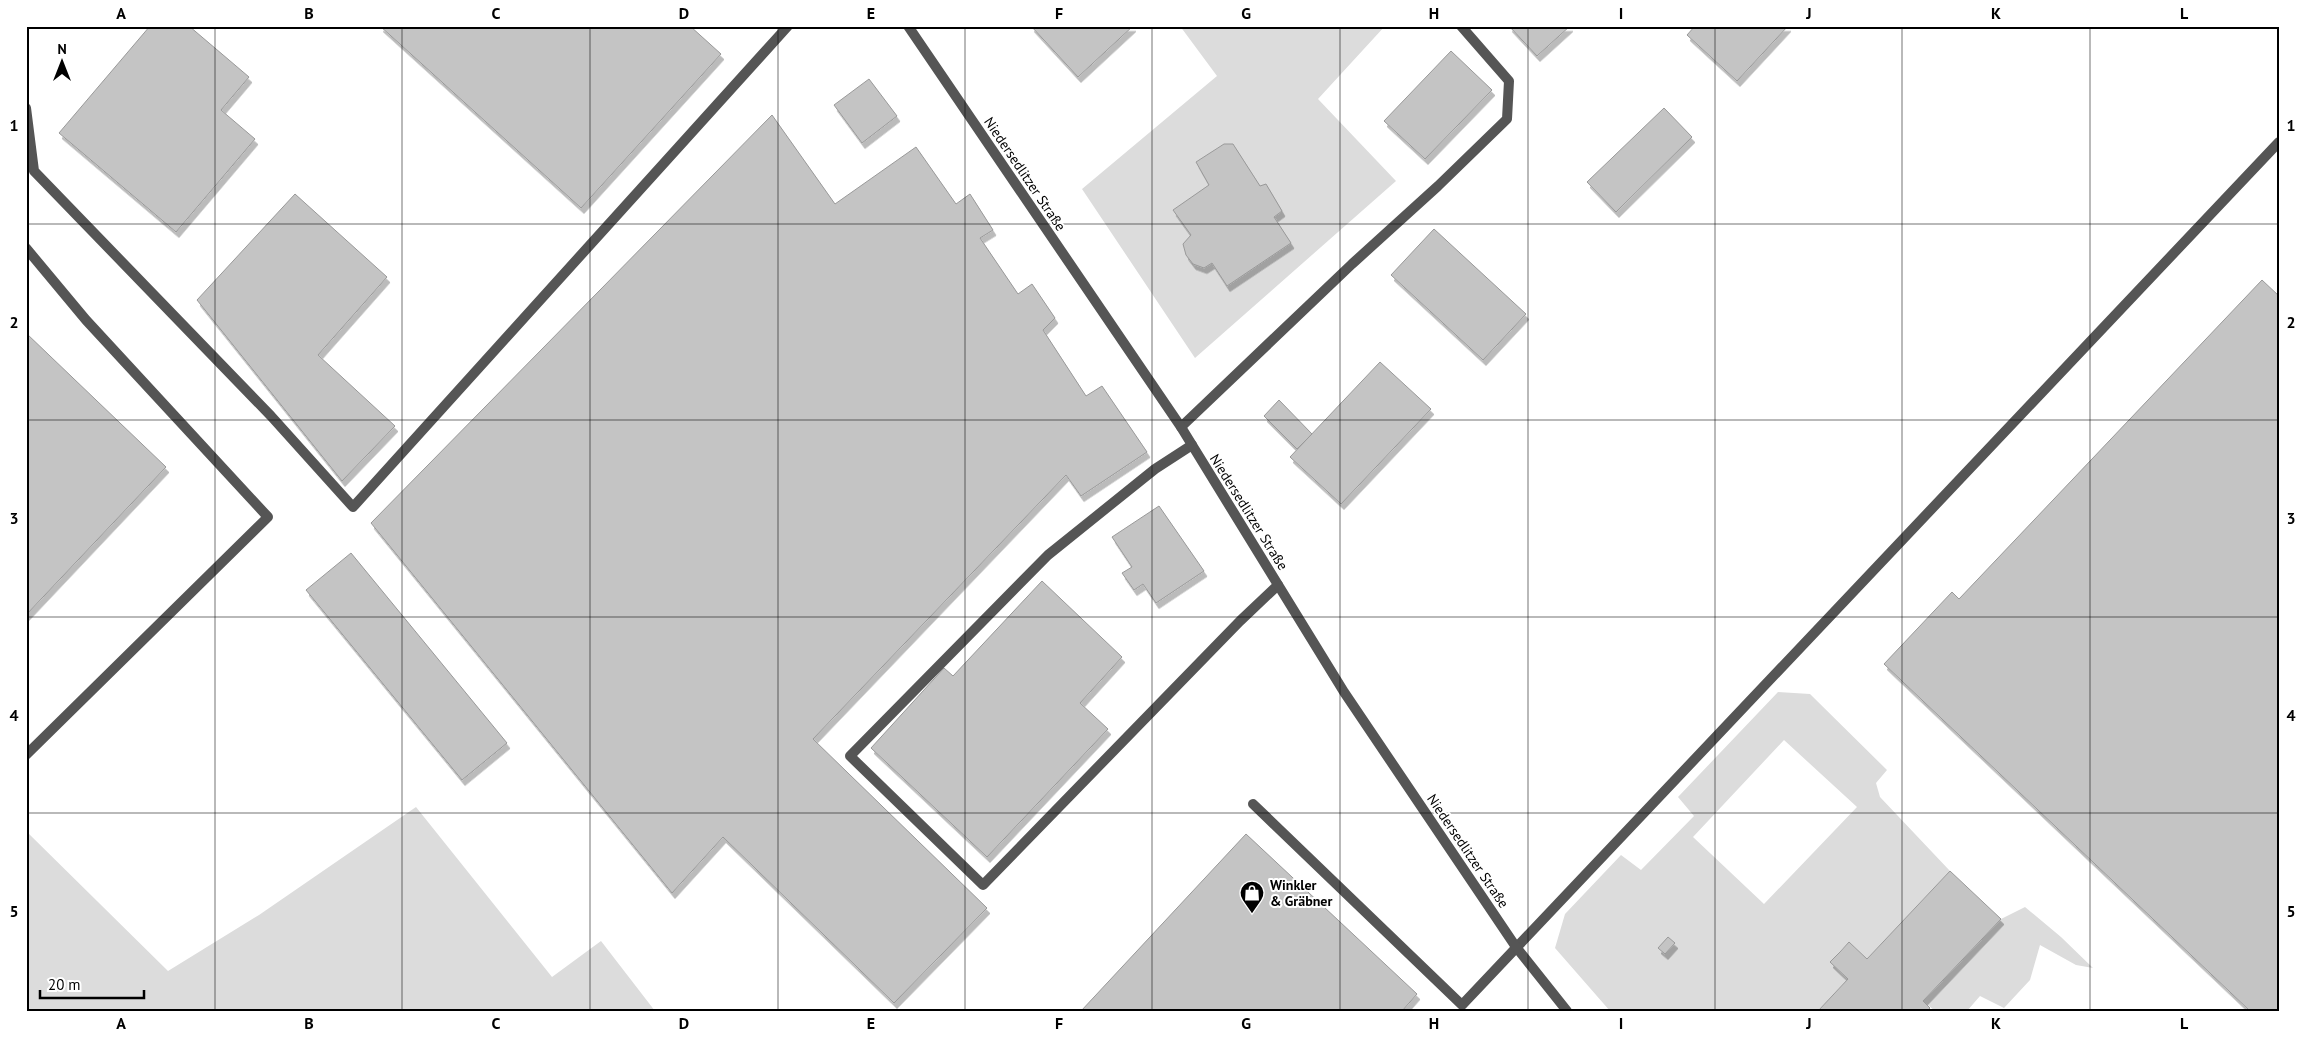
<svg xmlns="http://www.w3.org/2000/svg" width="2305" height="1037" viewBox="0 0 2305 1037" font-family="'PT Sans',sans-serif">
<style>
.green{fill:#dcdcdc;fill-rule:evenodd}
.building{fill:#c4c4c4;stroke:#999;filter:url(#shadow)}
.lines{fill:none;stroke-linecap:round;stroke-linejoin:round}
.lane{stroke:#555;stroke-width:10}
.street{stroke:#555;stroke-width:10}
.grid{fill:none;stroke:#000;stroke-width:1;stroke-opacity:0.55}
.labels{text-anchor:middle;stroke-width:4;stroke-linejoin:round;paint-order:stroke}
.street-label{font-size:14px;fill:#000;stroke:#fff}
.poi-label{font-size:14px;font-weight:bold;fill:#000;stroke:#fff;text-anchor:start}
.neatline{fill:none;stroke:#000;stroke-width:2}
.grid-label{font-size:16px;text-anchor:middle;font-weight:bold;fill:#000}
</style>
<defs>
<filter id="shadow"><feDropShadow dx="3" dy="5.5" stdDeviation="0" flood-color="#0004"/></filter>
</defs>
<rect width="100%" height="100%" fill="#fff"/>
<path class="green" d="M1180,26H1385L1318,99L1396,181L1195,358L1082,189L1217,76Z
M1778,692L1810,694L1887,770L1876,783L1880,797L1950,871L1867,959L1849,942L1830,962L1848,979L1818,1011H1610L1555,948L1565,914L1621,855L1641,870L1694,816L1678,797ZM1784,740L1857,807L1764,904L1693,837Z
M416,807L552,977L601,941L655,1011H26V831L168,971L259,915Z
M2025,907L2061,937L2093,968L2076,965L2040,945L2030,980L2004,1008L1980,996L1967,1011H1935L1923,1001L2001,919Z"/>
<path class="building" d="M150,26H189L249,77L221,110L255,139L176,232L59,133Z
M380,26H690L721,54L581,208Z
M1031,26H1133L1078,77Z
M1509,26H1570L1537,56Z
M1695,26H1788L1737,81L1687,35Z
M1451,51L1492,90L1425,159L1384,121Z
M869,79L897,116L862,143L834,105Z
M1664,108L1692,137L1616,212L1587,182Z
M772,115L835,204L916,147L956,204L970,194L993,230L980,238L1018,294L1032,284L1055,318L1043,330L1086,396L1102,386L1147,452L1081,496L1066,475L813,739L987,908L894,1003L723,837L672,893L371,523Z
M1224,144H1233L1260,186L1266,184L1282,211L1274,217L1291,243L1227,286L1212,263L1204,268L1193,264L1186,255L1183,244L1191,235L1173,210L1209,185L1196,162Z
M295,194L387,277L318,355L395,426L342,481L197,300Z
M1434,229L1526,314L1483,360L1391,275Z
M2262,280L2279,296V1011H2250L1884,664L1952,592L1959,599Z
M26,333L166,467L26,615Z
M1380,362L1431,409L1341,504L1290,457Z
M1279,400L1312,434L1297,449L1264,416Z
M1159,506L1204,571L1156,603L1143,584L1134,590L1122,573L1132,567L1112,537Z
M351,553L507,743L462,780L306,590Z
M1042,581L1122,657L1080,703L1108,729L987,857L871,748L944,668L953,676Z
M1246,834L1417,994L1402,1011H1081Z
M1950,871L2001,919L1923,1001L1930,1008L1927,1011H1818L1848,979L1830,962L1840,952L1849,942L1867,959Z
M1668,937L1675,943L1665,954L1658,948Z"/>
<g class="lines">
<path class="lane" d="M26,108L34,171L271,416L353,507L788,26
M26,248L86,320L268,517L26,755
M1181,427L1352,264L1438,186L1507,119L1509,81L1461,26
M1192,445L1155,469L1048,555L850,756L983,885L1240,621L1278,585
M1253,804L1462,1005L2279,142"/>
<path class="street" d="M908,26L1181,427L1344,692L1516,947L1567,1011"/>
</g>
<path class="grid" d="M215,26V1011M402,26V1011M590,26V1011M778,26V1011M965,26V1011M1152,26V1011M1340,26V1011M1528,26V1011M1715,26V1011M1902,26V1011M2090,26V1011M26,224H2279M26,420H2279M26,617H2279M26,813H2279"/>
<defs>
<symbol id="shop-pin" viewBox="-11 -11 22 30"><path d="M0 17L-7.5 6A9.5 9.5 0 1 1 7.5 6Z" fill="#000" stroke="#fff"/><path d="M-5-2.5h2.3a2.7 3.5 0 0 1 5.4 0H5L5.5 6h-11ZM-1.5-2.5h3a1.5 2.3 0 0 0-3 0Z" fill="#fff"/></symbol>
</defs>
<g fill-rule="evenodd">
<use href="#shop-pin" x="1238" y="879" width="28" height="38"/>
</g>
<g class="labels">
<g class="street-label">
<text transform="translate(1025 174) rotate(56)" y="5">Niedersedlitzer Straße</text>
<text transform="translate(1249 512) rotate(58)" y="5">Niedersedlitzer Straße</text>
<text transform="translate(1468 851) rotate(56)" y="5">Niedersedlitzer Straße</text>
</g>
<g class="poi-label">
<text x="1270" y="890">Winkler<tspan x="1270" dy="16">&amp; Gräbner</tspan></text>
</g>
</g>
<rect width="2305" height="1037" fill="none" stroke="#ffffff" stroke-width="55"/>
<g transform="translate(62 62)" stroke="#ffffff" stroke-width="4" paint-order="stroke">
<path d="M0-4L9 19L0 12L-9 19Z" fill="#000000"/>
<text y="-8" font-size="14" font-weight="bold" text-anchor="middle" fill="#000000">N</text>
</g>
<path d="M40 990v8h104v-8" fill="none" stroke="#000000" stroke-width="2.5"/>
<text x="48" y="990" font-size="15" fill="#000000" stroke="#ffffff" stroke-width="4" paint-order="stroke">20 m</text>
<rect x="28" y="28" width="2250" height="982" class="neatline"/>
<g class="grid-label">
<text x="121" y="19">A</text>
<text x="309" y="19">B</text>
<text x="496" y="19">C</text>
<text x="684" y="19">D</text>
<text x="871" y="19">E</text>
<text x="1059" y="19">F</text>
<text x="1246" y="19">G</text>
<text x="1434" y="19">H</text>
<text x="1621" y="19">I</text>
<text x="1809" y="19">J</text>
<text x="1996" y="19">K</text>
<text x="2184" y="19">L</text>
<text x="14" y="131">1</text>
<text x="2291" y="131">1</text>
<text x="14" y="328">2</text>
<text x="2291" y="328">2</text>
<text x="14" y="524">3</text>
<text x="2291" y="524">3</text>
<text x="14" y="721">4</text>
<text x="2291" y="721">4</text>
<text x="14" y="917">5</text>
<text x="2291" y="917">5</text>
<text x="121" y="1029">A</text>
<text x="309" y="1029">B</text>
<text x="496" y="1029">C</text>
<text x="684" y="1029">D</text>
<text x="871" y="1029">E</text>
<text x="1059" y="1029">F</text>
<text x="1246" y="1029">G</text>
<text x="1434" y="1029">H</text>
<text x="1621" y="1029">I</text>
<text x="1809" y="1029">J</text>
<text x="1996" y="1029">K</text>
<text x="2184" y="1029">L</text>
</g>
</svg>
